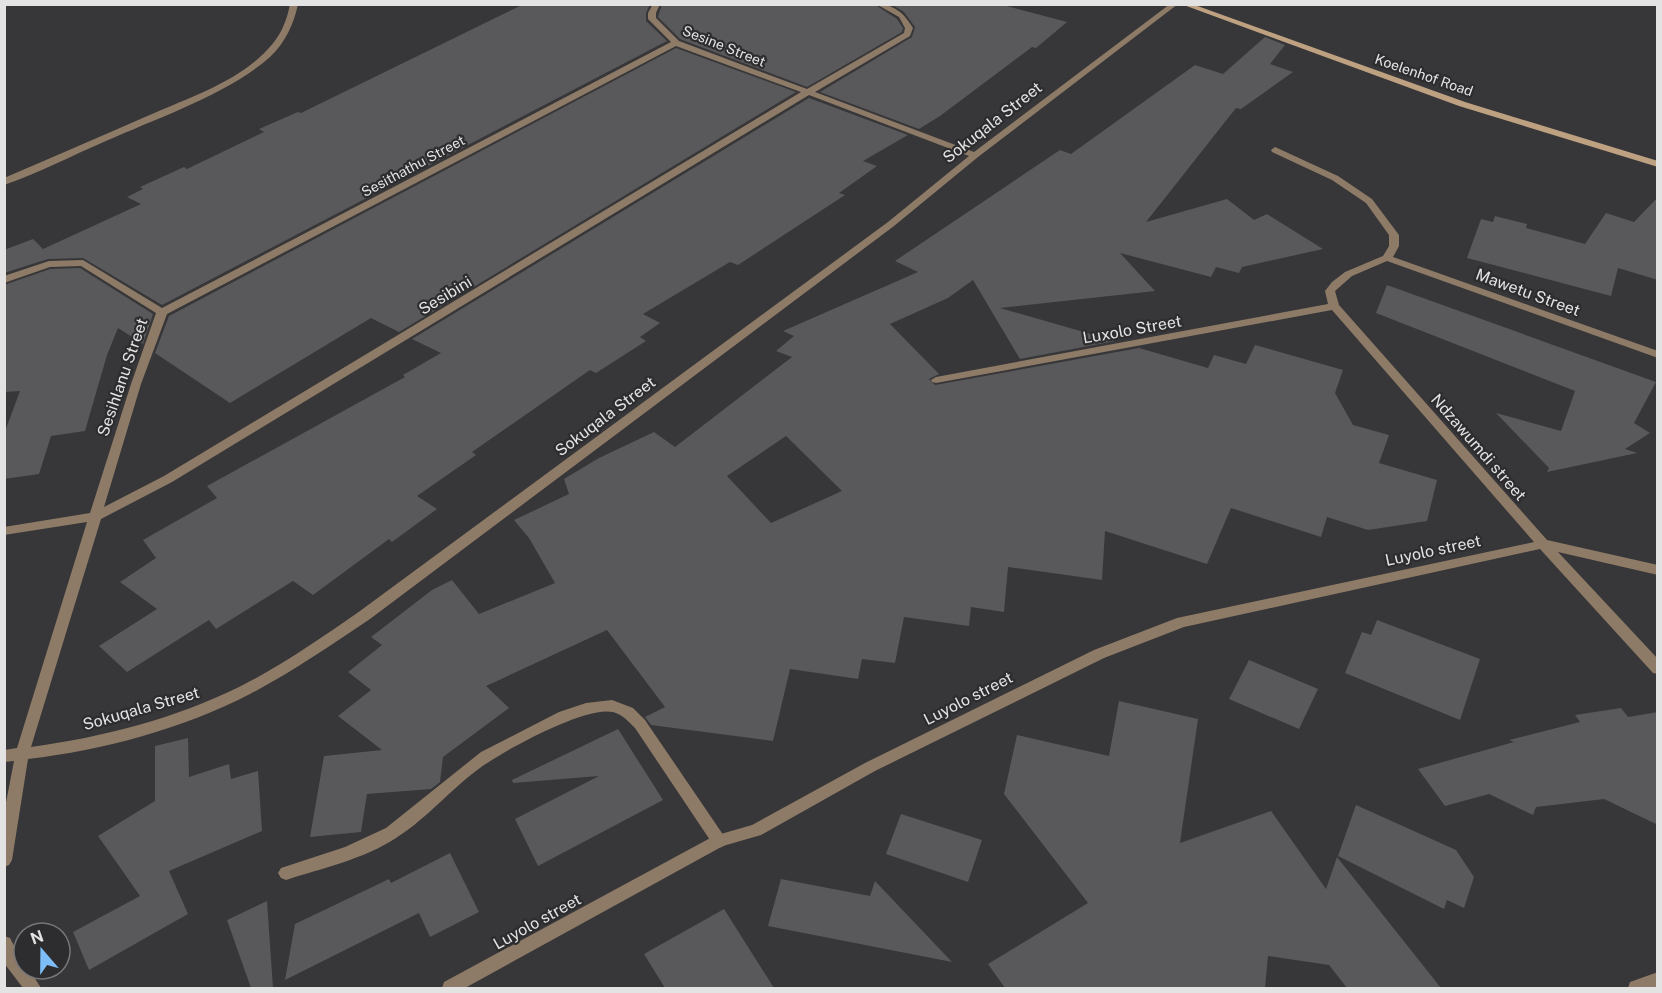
<svg xmlns="http://www.w3.org/2000/svg" width="1662" height="993" viewBox="0 0 1662 993" font-family="'Public Sans',sans-serif">
<style>
.building{fill:#59585a;fill-rule:evenodd}
.lines{fill:none;stroke-linecap:round;stroke-linejoin:round}
.service{fill:#8d7b67;fill-rule:evenodd}
.minor{fill:#8d7b67;fill-rule:evenodd}
.secondary{fill:#bea181;fill-rule:evenodd}
.labels{text-anchor:middle;stroke-width:4.5;stroke-linejoin:round;paint-order:stroke}
.far-street-label{font-size:14px;fill:#e3e3e4;stroke:#2d2c2e}
.street-label{font-size:16px;fill:#e3e3e4;stroke:#2d2c2e}
</style>
<rect width="100%" height="100%" fill="#373638"/>
<path class="building" d="M524,4H650L646,13V21L667,41L162,305L83,258L48,259L4,273V250L33,239L43,249L141,204L127,197L143,189L140,187L184,167L187,169L264,132L259,129L298,112L301,113Z
M662,4H874L897,19L903,28L902,32L807,87L680,39L658,17Z
M891,4H999L1067,22L1036,48L1032,47L940,116L919,129L820,92L912,37L915,27L904,12Z
M1265,37L1285,45L1270,64L1293,72L1241,109L1236,108L1146,222L1227,199L1254,220L1267,214L1323,249L1242,267L1239,273L1216,267L1211,277L1120,253L1155,291L1000,308L1115,341L1020,359L973,280L948,298L890,324L939,374L929,379L935,385L1139,348L1208,368L1214,355L1246,364L1255,345L1343,370L1335,393L1353,425L1389,435L1379,463L1437,480L1427,521L1368,530L1327,517L1321,537L1231,508L1207,564L1105,531L1102,580L1008,567L1004,612L971,607L969,626L904,617L895,663L862,659L858,679L790,669L773,741L651,725L645,717L665,707L607,630L486,686L509,708L443,757L440,782L431,789L367,794L361,832L310,837L324,756L382,750L338,716L371,690L348,672L382,645L371,637L432,590L452,580L479,614L555,583L529,538L514,520L569,494L564,479L599,458L654,432L675,447L792,357L776,351L794,336L783,331L918,272L895,261L1060,150L1071,154L1195,65L1223,74ZM786,436L842,491L771,523L727,476Z
M676,48L796,92L399,332L371,318L230,403L155,353L169,316Z
M809,98L908,135L863,161L877,166L839,193L845,195L738,265L730,262L643,314L660,323L640,337L646,341L596,373L590,370L472,452L476,455L417,496L437,509L392,542L389,539L313,595L293,581L216,629L209,620L127,672L99,646L157,609L120,582L156,558L143,540L217,498L207,486L405,377L403,375L441,353L412,339Z
M1658,197V280L1618,268L1611,296L1467,258L1481,219L1493,222L1495,216L1527,224L1526,228L1585,244L1606,213L1634,222Z
M80,268L153,314L143,344L118,328L107,355L85,431L51,436L39,474L4,479V434L20,391L4,392V285L50,269Z
M1387,285L1656,382L1634,423L1650,433L1625,449L1637,453L1547,472L1549,468L1496,413L1561,431L1575,391L1376,313Z
M1377,620L1480,659L1460,720L1345,673L1362,632L1371,635Z
M1249,660L1318,689L1299,729L1229,699Z
M1119,701L1198,719L1180,843L1271,811L1326,889L1337,857L1441,988H1347L1329,965L1268,956L1265,988H1005L988,964L1088,903L1004,794L1017,735L1109,756Z
M1621,708L1628,717L1658,712V825L1604,799L1536,807L1533,815L1489,794L1445,806L1418,769L1514,742L1509,740L1580,722L1575,715Z
M618,729L663,800L538,866L515,819L599,776L513,783L512,780Z
M188,738L189,777L229,764L231,779L258,771L262,831L169,871L188,914L89,970L73,932L140,896L98,836L155,801V746Z
M1356,805L1456,850L1474,877L1464,908L1447,900L1444,909L1338,856Z
M901,814L982,840L968,882L886,854Z
M450,853L479,912L430,937L419,913L285,980L295,924L389,879L391,883Z
M781,879L870,896L875,881L952,962L768,926Z
M267,901L273,988H251L227,920Z
M724,909L774,988H665L644,954Z"/>
<g class="lines">
<path class="service" d="M290,4H298C294,24 285,43 270,57C228,94 157,118 106,141C73,155 39,173 4,185V178C54,157 103,135 152,114C191,97 239,81 268,49C280,37 287,21 290,4Z
M612,700L633,708L645,720L724,836L727,841L724,846L719,848L714,846L635,728C628,721 623,715 613,712C587,706 515,745 492,760C457,781 431,816 396,838C364,859 323,868 286,880L281,878L278,873L281,868L345,847L386,828L481,752L559,712L586,703Z"/>
<path class="minor" d="M653,4H660L656,13V18L679,41L807,89L904,33L905,28L899,17L876,4C894,4 904,13 913,28L910,36L815,92L974,152L1170,4H1178L978,157L894,226L370,619C331,645 292,672 250,694C182,729 104,750 28,759L12,860L9,865L4,867V813L14,761L4,762V750L17,748L87,522L4,535V527L90,513L131,384L156,313L81,266L50,267L4,283V276L49,261L83,260L162,308L671,42L648,19V13ZM676,46L801,92L164,476L104,507L141,384L167,314ZM809,95L969,156L888,222L360,611C321,638 281,666 239,687C174,719 103,737 31,747L101,519L172,482Z
M1275,147L1338,176L1372,199L1399,235V246L1393,257L1658,351V358L1387,261L1352,276L1335,291L1339,305L1547,540L1658,565V575L1558,552L1658,659V674L1653,673L1540,549L1184,627L1104,658L875,771L761,835L723,846L465,988H442L444,982L714,836L752,825L865,763L1094,650L1177,618L1534,542L1332,310L936,383L932,382L931,380L936,377L1328,304L1325,291L1332,282L1345,272L1383,256L1389,246V235L1366,203L1332,180L1272,152L1271,150Z
M4,936L10,938C14,947 24,959 24,969H29L41,988H23L4,963Z
M1658,972V988H1628L1630,982Z"/>
<path class="secondary" d="M1181,4H1192L1465,102L1658,161V167L1459,106Z"/>
</g>
<g class="labels">
<g class="far-street-label">
<text transform="translate(724 46) rotate(22)" y="5">Sesine Street</text>
<text transform="translate(1424 75) rotate(19)" y="5">Koelenhof Road</text>
<text transform="translate(413 166) rotate(-28)" y="5">Sesithathu Street</text>
</g>
<g class="street-label">
<text transform="translate(992 122) rotate(-38)" y="6">Sokuqala Street</text>
<text transform="translate(1528 292) rotate(20)" y="6">Mawetu Street</text>
<text transform="translate(445 295) rotate(-31)" y="6">Sesibini</text>
<text transform="translate(1132 329) rotate(-10)" y="6">Luxolo Street</text>
<text transform="translate(122 377) rotate(-71)" y="6">Sesihlanu Street</text>
<text transform="translate(605 416) rotate(-37)" y="6">Sokuqala Street</text>
<text transform="translate(1479 447) rotate(49)" y="6">Ndzawumdi street</text>
<text transform="translate(1433 550) rotate(-12)" y="6">Luyolo street</text>
<text transform="translate(968 698) rotate(-27)" y="6">Luyolo street</text>
<text transform="translate(141 708) rotate(-16)" y="6">Sokuqala Street</text>
<text transform="translate(537 921) rotate(-29)" y="6">Luyolo street</text>
</g>
</g>
<rect width="1662" height="993" fill="none" stroke="#e3e3e4" stroke-width="12"/>
<g transform="translate(42 951) rotate(340)"><circle r="28" fill="#2d2c2e" stroke="#767577" stroke-width="1.5"/>
<path d="M0-4.5L10 22L0 15L-10 22Z" fill="#7dbef9"/>
<text y="-9" font-size="16" font-weight="bold" text-anchor="middle" fill="#e3e3e4">N</text>
</g>
</svg>
